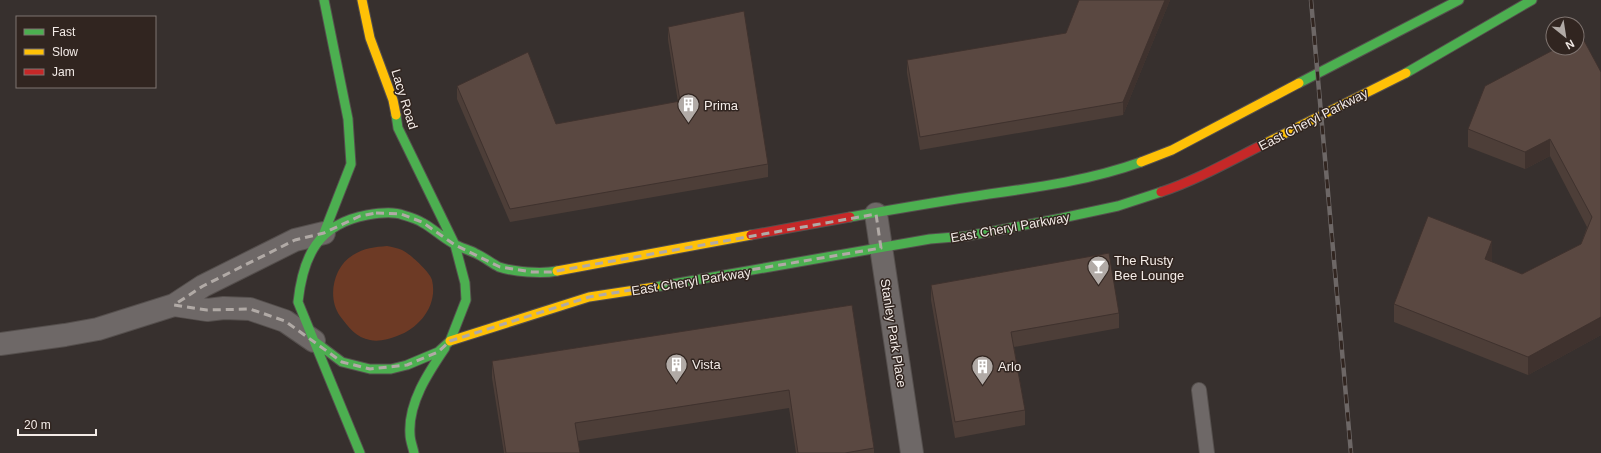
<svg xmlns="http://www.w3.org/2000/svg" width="1601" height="453" viewBox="0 0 1601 453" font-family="Helvetica,sans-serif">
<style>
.grass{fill:#6d3a25}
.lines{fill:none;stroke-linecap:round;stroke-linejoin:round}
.lane-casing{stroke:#554f4d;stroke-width:16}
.street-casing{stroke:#554f4d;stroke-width:24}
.fast-casing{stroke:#554f4d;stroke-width:11}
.slow-casing{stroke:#554f4d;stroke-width:11}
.jam-casing{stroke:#554f4d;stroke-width:11}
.lane{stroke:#6e6867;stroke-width:14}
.street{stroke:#6e6867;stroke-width:22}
.fast{stroke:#4caf50;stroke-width:9}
.slow{stroke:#ffc107;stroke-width:9}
.jam{stroke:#c62828;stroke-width:9}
.rail-casing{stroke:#6d6766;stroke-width:4.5}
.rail{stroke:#312520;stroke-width:3;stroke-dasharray:9;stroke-linecap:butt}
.wall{fill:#4d3e38}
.shaded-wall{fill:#3f322e}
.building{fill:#5a4841;stroke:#3f322e}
.marked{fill:none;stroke:#b1aaa6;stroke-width:3;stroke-dasharray:8 5;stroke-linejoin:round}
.labels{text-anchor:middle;stroke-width:3;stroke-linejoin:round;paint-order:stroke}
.street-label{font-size:13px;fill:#f3ebe7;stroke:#312520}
.poi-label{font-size:13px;fill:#f3ebe7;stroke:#312520;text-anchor:start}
</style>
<rect width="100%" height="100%" fill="#37302e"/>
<path class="grass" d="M387,246C392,247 398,248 402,250C409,253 430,272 432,280C438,305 420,328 397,336C389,339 379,342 370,340C357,338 348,327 340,316C327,298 333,267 353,255C364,248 375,247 387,246Z"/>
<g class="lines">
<defs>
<path id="lane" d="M1199,390L1207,453"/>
<path id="street" d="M876,214L912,453
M174,305L207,310L224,308L250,309L285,321L314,341
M0,344L65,335L98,329L174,305L203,286L295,240L324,233"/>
<path id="fast" d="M324,0L348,119L351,164L324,233
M1406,73L1532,0
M1299,83L1459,0
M850,217C896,209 942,201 989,194C1040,187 1091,180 1141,162
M655,287L930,239L967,236L1062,218L1118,206L1161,192
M314,341L342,362L370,369H391L407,365L438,352L450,341L466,300L465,283L455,245L398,128L396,115
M360,453L298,302C303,256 318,224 367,215C378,213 393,211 403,215C410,217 417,219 423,223C434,229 444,239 456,245C462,248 469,250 475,253C484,257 491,263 499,267C513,272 542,274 557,271
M414,453C413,447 410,441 410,434C408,403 428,373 445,348"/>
<path id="slow" d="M362,0L370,38L393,100L396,115
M1264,144L1406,73
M1141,162L1172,150L1299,83
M557,271L751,235
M450,341L589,297L655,287"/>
<path id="jam" d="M1161,192C1197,180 1230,161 1264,144
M751,235L850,217"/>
</defs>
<use href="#lane" class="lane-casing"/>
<use href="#street" class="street-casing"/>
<use href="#fast" class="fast-casing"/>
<use href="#slow" class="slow-casing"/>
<use href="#jam" class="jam-casing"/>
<use href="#lane" class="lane"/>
<use href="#street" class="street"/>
<use href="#fast" class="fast"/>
<use href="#slow" class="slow"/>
<use href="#jam" class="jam"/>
<defs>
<path id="rail" d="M1311,0L1351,453"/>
</defs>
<use href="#rail" class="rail-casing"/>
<use href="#rail" class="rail"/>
</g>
<path class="wall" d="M1079,0H1170L1123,115L920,150L907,73V60L1066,33Z
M668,27L768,164V177L510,222L457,99V86L556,124L678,102L668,40Z
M1577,37L1601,335L1528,375L1394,322V304L1492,259L1491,262L1522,274L1581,244L1587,227L1550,156L1525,169L1468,147V129Z
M931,285L1119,313V328L1014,347L1025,410V425L955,438L931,300Z
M852,305L874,448V453H796L789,408L578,441L580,453H504L492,378V361Z"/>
<path class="shaded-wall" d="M1165,0H1170L1123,115V102Z
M1550,139V156L1525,169V152Z
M1492,241V259L1485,277V259Z
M1601,317V335L1528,375V357Z"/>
<path class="building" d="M1079,0H1165L1123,102L920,137L907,60L1066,33Z
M744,11L768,164L510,209L457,86L528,52L556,124L680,101L668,27Z
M1581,35L1601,72V317L1528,357L1394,304L1428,216L1492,241L1485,259L1522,274L1581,244L1592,217L1550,139L1525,152L1468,129L1485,86L1557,48H1577V37Z
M1109,253L1119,313L1011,332L1025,410L955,422L931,285Z
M852,305L874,448L845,453H798L789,390L575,423L580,453H506L492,361Z"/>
<path class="marked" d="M376,213L401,214L422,222L455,245L500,267L532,272H551L876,214L881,248L589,297L450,341L438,352L407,365L370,369L342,362L285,321L250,309L207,310L174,305L203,286L295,240L324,233L360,216Z"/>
<defs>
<symbol id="building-pin" viewBox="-11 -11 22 30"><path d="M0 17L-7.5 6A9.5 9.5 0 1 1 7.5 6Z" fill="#b1aaa6" stroke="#312520"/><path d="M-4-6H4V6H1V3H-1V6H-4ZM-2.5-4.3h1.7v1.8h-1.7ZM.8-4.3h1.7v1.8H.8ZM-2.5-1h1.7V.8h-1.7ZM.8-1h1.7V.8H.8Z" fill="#fff"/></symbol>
<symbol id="bar-pin" viewBox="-11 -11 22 30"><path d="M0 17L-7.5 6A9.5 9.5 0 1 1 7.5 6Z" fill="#b1aaa6" stroke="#312520"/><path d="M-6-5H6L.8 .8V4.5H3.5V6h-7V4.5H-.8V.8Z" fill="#fff"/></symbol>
</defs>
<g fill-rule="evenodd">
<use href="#building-pin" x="676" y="92" width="25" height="34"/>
<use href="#bar-pin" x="1086" y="254" width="25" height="34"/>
<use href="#building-pin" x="664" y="352" width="25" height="34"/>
<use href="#building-pin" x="970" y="354" width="25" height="34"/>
</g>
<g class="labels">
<g class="street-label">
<text transform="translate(405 99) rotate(73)" y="5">Lacy Road</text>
<text transform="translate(1313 119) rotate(-27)" y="5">East Cheryl Parkway</text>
<text transform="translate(1010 227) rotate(-10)" y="5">East Cheryl Parkway</text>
<text transform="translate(691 281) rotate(-9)" y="5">East Cheryl Parkway</text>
<text transform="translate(894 333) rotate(81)" y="5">Stanley Park Place</text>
</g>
<g class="poi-label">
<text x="704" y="110">Prima</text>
<text x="1114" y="265">The Rusty<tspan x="1114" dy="15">Bee Lounge</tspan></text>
<text x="692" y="369">Vista</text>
<text x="998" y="371">Arlo</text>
</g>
</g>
<rect x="16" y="16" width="140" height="72" fill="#312520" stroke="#7f7470"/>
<rect x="24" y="29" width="20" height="6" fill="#4caf50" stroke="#7f7470"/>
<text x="52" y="36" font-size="12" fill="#f3ebe7">Fast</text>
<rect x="24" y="49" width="20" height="6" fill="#ffc107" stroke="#7f7470"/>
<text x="52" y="56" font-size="12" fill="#f3ebe7">Slow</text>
<rect x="24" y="69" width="20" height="6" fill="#c62828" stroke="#7f7470"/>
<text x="52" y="76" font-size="12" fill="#f3ebe7">Jam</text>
<g transform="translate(1565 36) rotate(150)"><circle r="19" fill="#312520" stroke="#7f7470"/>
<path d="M0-3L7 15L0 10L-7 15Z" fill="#b1aaa6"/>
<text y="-6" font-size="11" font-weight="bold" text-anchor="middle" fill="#f3ebe7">N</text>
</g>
<path d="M18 429v6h78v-6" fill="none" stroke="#f3ebe7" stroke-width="2"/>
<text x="24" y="429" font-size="12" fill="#f3ebe7" stroke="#312520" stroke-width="3" paint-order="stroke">20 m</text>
</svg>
